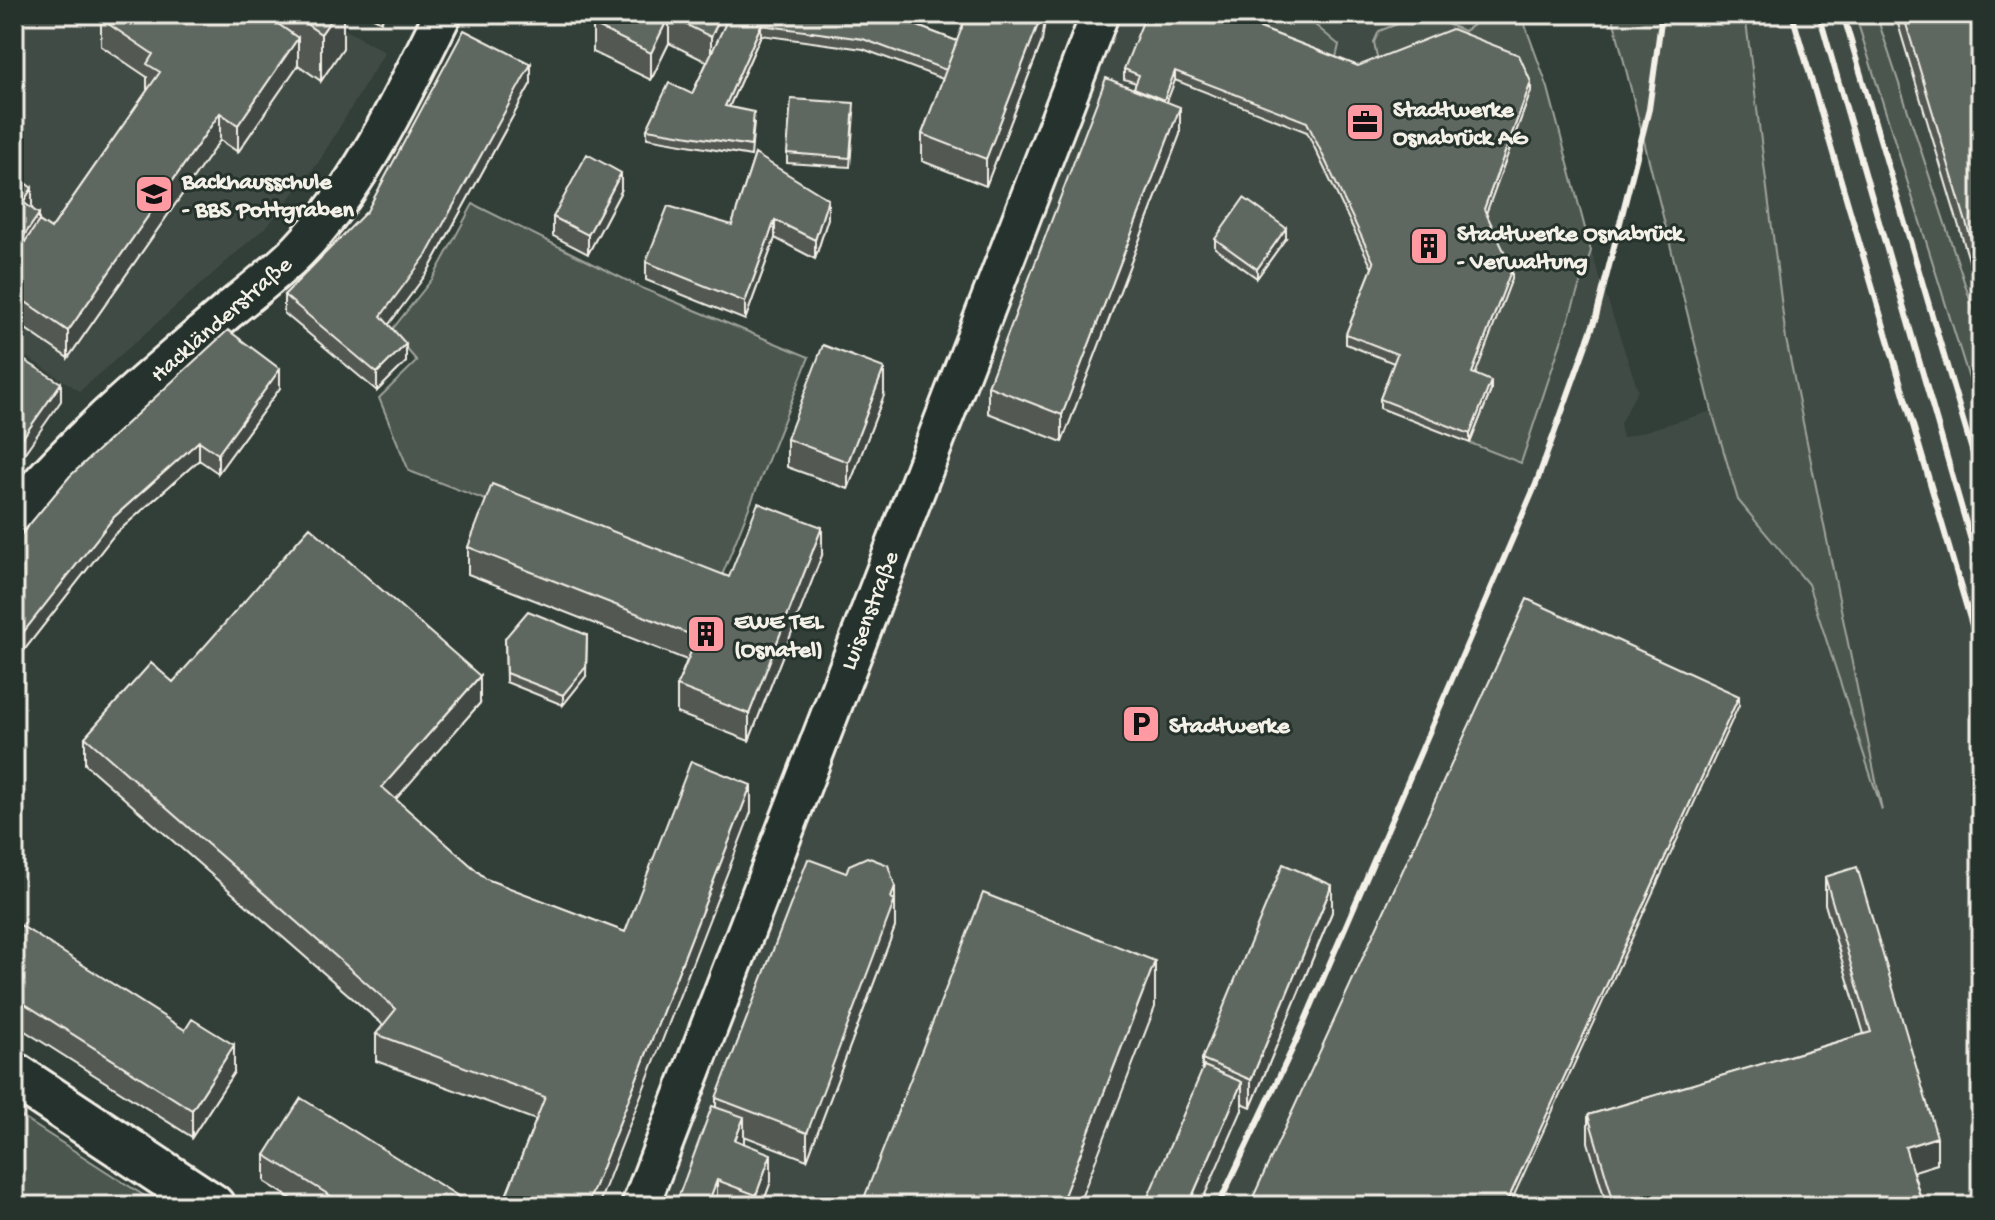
<svg xmlns="http://www.w3.org/2000/svg" width="1995" height="1220" viewBox="0 0 1995 1220" font-family="'Gochi Hand',sans-serif">
<style>
.built{fill:#404b44}
.green{fill:#4c564f;stroke:#a0a49c;stroke-width:2}
.lines{fill:none;stroke-linecap:round;stroke-linejoin:round}
.minor-casing{stroke:#f4f1e8;stroke-width:42}
.tertiary-casing{stroke:#f4f1e8;stroke-width:50}
.minor{stroke:#26332d;stroke-width:36}
.tertiary{stroke:#26332d;stroke-width:44}
.rail{stroke:#f4f1e8;stroke-width:6}
.wall{fill:#525953;stroke:#f4f1e8;stroke-width:2}
.shaded-wall{fill:#424944;stroke:#f4f1e8;stroke-width:2}
.building{fill:#5f6861;stroke:#f4f1e8;stroke-width:2}
.labels{text-anchor:middle;stroke-width:6;stroke-linejoin:round;paint-order:stroke}
.poi-label{font-size:24px;font-weight:bold;fill:#f4f1e8;stroke:#26332d;text-anchor:start}
.street-label{font-size:24px;fill:#f4f1e8;stroke:#26332d}
</style>
<rect width="100%" height="100%" fill="#323e38"/>
<filter id="ink" filterUnits="userSpaceOnUse"><feTurbulence type="fractalNoise" baseFrequency=".0125" numOctaves="2"/><feDisplacementMap in="SourceGraphic" scale="16" xChannelSelector="R" yChannelSelector="G"/><feConvolveMatrix kernelMatrix="1 2 1 2 8 2 1 2 1" color-interpolation-filters="sRGB"/></filter>
<g filter="url(#ink)">
<path class="built" d="M14,14H318L385,52L318,163L269,224L80,391L14,349Z
M1100,14H1521L1548,88L1591,251L1638,390L1620,423L1622,438L1712,411L1738,500L1808,584L1879,800L1786,339L1745,14H1981V1206H639Z"/>
<path class="green" d="M1247,14H1302L1339,45L1334,66L1255,35Z
M1423,14L1464,31L1489,14H1521L1548,88L1591,251L1521,463L1470,443L1491,391L1472,383L1379,67L1374,42L1379,31Z
M1612,14H1745L1786,339L1882,810L1808,584L1738,500L1712,411Z
M1855,14H1876L1981,333V417Z
M473,204L644,289L809,357L717,588L409,471L379,398L417,361L391,331L433,278Z
M14,1112L160,1206H14Z"/>
<g class="lines">
<defs>
<path id="minor" d="M14,514C75,438 155,374 229,310C252,291 277,272 298,251C361,186 403,94 443,14
M640,1206L1100,14"/>
<path id="tertiary" d="M14,1075L212,1206"/>
</defs>
<use href="#minor" class="minor-casing"/>
<use href="#tertiary" class="tertiary-casing"/>
<use href="#minor" class="minor"/>
<use href="#tertiary" class="tertiary"/>
<path class="rail" d="M1792,14L1981,656
M1819,14L1981,575
M1843,14L1981,481
M1218,1206L1298,1037L1536,484L1596,317L1649,109L1662,14"/>
</g>
<path class="wall" d="M271,14H343V48L321,81L298,65L238,152L220,140L68,358L14,321V175L39,221L51,229L147,91V77L101,46V19H271Z
M366,14H385L381,22Z
M598,14H886L957,41H1042L986,186L922,161V134L943,79L863,49L761,35L729,107L754,122L751,156L647,138V129L692,94L707,62L669,43L651,80L593,52V25Z
M1895,14H1981V278L1975,280Z
M1255,26L1358,66L1531,91L1486,213L1512,278L1475,374L1491,390L1470,443L1380,408V399L1394,363L1346,344V334L1372,268L1307,132L1175,80L1167,101L1180,134L1062,442L988,413V386L1134,88L1136,83L1124,79V69Z
M531,83L427,273L388,325L406,362L377,391L284,313V295Z
M854,113L850,167L787,163V153Z
M755,154L828,218L815,259L775,238L745,320L646,280V262L732,225Z
M621,191L588,254L553,236V217Z
M1286,238L1257,278L1215,248V239Z
M280,388L218,473L199,460L114,535L14,663V543Z
M884,395L848,489L787,467V439Z
M468,547L729,577L822,555L749,741L677,713V686L687,660L468,574Z
M505,638L586,676L563,705L506,682Z
M173,682L480,703L395,799L486,879L625,932L751,812L506,1196L536,1120L376,1061V1034L383,1025L85,764V737Z
M846,873L895,886V927L807,1160L744,1136V1144L771,1181L762,1206H675L716,1107V1098Z
M1825,877L1937,1164L1913,1171L1923,1206H1607L1588,1142V1115L1864,1034L1825,904Z
M1332,912L1251,1107L1242,1103V1110L1202,1073V1059Z
M14,921L234,1072L192,1137L14,1024Z
M265,1155L474,1206H303L265,1182Z"/>
<path class="shaded-wall" d="M335,14H343V48L321,81V34Z
M722,14H735L711,64V37Z
M1042,14H1046L1042,41L986,186V159Z
M669,16V43L651,80V53Z
M761,25V35L725,116V106Z
M298,38V65L238,152V125Z
M531,64V83L427,273L381,335V316Z
M1175,71V80L1158,125V115Z
M1531,82V91L1484,219V209Z
M1180,107V134L1062,442V415Z
M220,113V140L68,358V331Z
M621,173V191L588,254V235Z
M32,188V223L23,202Z
M828,199V218L815,259V240Z
M39,214V248L14,284V250Z
M775,220V238L745,320V302Z
M1286,228V238L1257,278V269Z
M1981,251V278L1975,280V252Z
M1512,268V278L1472,383V373Z
M406,344V362L377,391V373Z
M884,368V395L848,489V462Z
M280,369V388L218,473V454Z
M1491,381V390L1470,443V434Z
M61,383V401L14,468V450Z
M199,441V460L114,535L14,663V644L114,517Z
M822,527V555L749,741V714Z
M587,635L586,676L563,705V695Z
M480,676V703L382,815V787Z
M1739,696V705L1509,1206H1505Z
M751,785V812L598,1206H587Z
M1332,885V912L1251,1107V1080Z
M895,886V927L807,1160V1133Z
M1155,961V1007L1078,1206H1060Z
M234,1045V1072L192,1137V1110Z
M1242,1082V1110L1200,1206H1188Z
M744,1117V1144L735,1140Z
M1937,1137V1164L1905,1174V1147Z
M771,1154V1181L762,1206H756V1195Z
M717,1180V1206H707Z"/>
<path class="building" d="M104,14H264L298,38L238,125L220,113L68,331L14,294V258L39,221L51,229L160,72L147,64L153,54L101,19Z
M292,14H335L321,34Z
M598,14H722L711,37L669,16L651,53L593,25Z
M730,14H886L957,41L946,70L863,39L761,25L725,106L754,112L751,146L647,129L669,83L692,94Z
M967,14H1042L986,159L922,134Z
M1146,14H1251L1255,26L1358,66L1452,29L1519,55L1531,82L1484,209L1512,268L1472,373L1491,381L1470,434L1380,399L1397,354L1346,334L1374,263L1307,122L1175,71L1164,100L1134,88L1139,75L1124,69Z
M1903,14H1981V251L1975,252Z
M464,30L531,64L427,254L381,316L406,344L377,373L284,295L367,211Z
M1106,78L1180,107L1062,415L988,386Z
M791,99L854,103L850,158L787,153Z
M587,154L621,173L588,235L553,217Z
M755,154L828,199L815,240L775,220L745,302L646,262L668,206L732,225Z
M14,175L32,188L23,202L39,214L14,250Z
M1244,198L1286,228L1257,269L1215,239Z
M228,330L280,369L218,454L199,441L114,517L14,644V543L70,476Z
M823,345L884,368L848,462L787,439Z
M14,354L61,383L14,450Z
M492,484L729,577L758,503L822,527L749,714L677,686L697,637L468,547Z
M310,527L480,676L382,787L486,879L625,932L691,761L751,785L587,1206H479L506,1196L545,1097L376,1034L396,1009L85,737L151,663L173,682Z
M1527,599L1739,696L1505,1206H1249Z
M528,611L587,635L586,667L563,695L506,673L505,638Z
M867,857L888,865L895,886L891,898L895,900L807,1133L716,1098L808,859L846,873L849,865Z
M1283,864L1332,885L1251,1080L1202,1059Z
M1857,867L1937,1137L1905,1147L1923,1206H1615L1588,1115L1871,1032L1825,877Z
M983,893L1155,961L1060,1206H861Z
M14,921L185,1030L192,1019L234,1045L192,1110L14,997Z
M1204,1066L1242,1082L1188,1206H1144Z
M301,1098L474,1206H347L265,1155Z
M712,1106L744,1117L735,1140L771,1154L756,1195L717,1180L707,1206H675Z"/>
</g>
<defs>
<symbol id="office-square" viewBox="-11 -11 22 22"><rect x="-9" y="-9" width="18" height="18" rx="4" fill="#ff9aa2" stroke="#26332d"/><path d="M-6-3h4V-5.5h4V-3h4V5H-6ZM-1-4.5V-3h2v-1.5ZM-6 0V1H6V0Z" fill="#111"/></symbol>
<symbol id="school-square" viewBox="-11 -11 22 22"><rect x="-9" y="-9" width="18" height="18" rx="4" fill="#ff9aa2" stroke="#26332d"/><path d="M0-5L7-2L0 1L-7-2ZM-4 1L0 2.5L4 1V4Q0 6-4 4Z" fill="#111"/></symbol>
<symbol id="building-square" viewBox="-11 -11 22 22"><rect x="-9" y="-9" width="18" height="18" rx="4" fill="#ff9aa2" stroke="#26332d"/><path d="M-4-6H4V6H1V3H-1V6H-4ZM-2.5-4.3h1.7v1.8h-1.7ZM.8-4.3h1.7v1.8H.8ZM-2.5-1h1.7V.8h-1.7ZM.8-1h1.7V.8H.8Z" fill="#111"/></symbol>
<symbol id="parking-square" viewBox="-11 -11 22 22"><rect x="-9" y="-9" width="18" height="18" rx="4" fill="#ff9aa2" stroke="#26332d"/><path d="M-3.5-5.5H1a3.5 3.5 0 0 1 0 7H-1V5.5H-3.5ZM-1-3.4V-.6H.8a1.4 1.4 0 0 0 0-2.8Z" fill="#111"/></symbol>
</defs>
<g fill-rule="evenodd">
<use href="#office-square" x="1343" y="100" width="44" height="44"/>
<use href="#school-square" x="132" y="172" width="44" height="44"/>
<use href="#building-square" x="1407" y="224" width="44" height="44"/>
<use href="#building-square" x="684" y="612" width="44" height="44"/>
<use href="#parking-square" x="1119" y="702" width="44" height="44"/>
</g>
<g class="labels">
<g class="poi-label">
<text x="1393" y="116">Stadtwerke<tspan x="1393" dy="28">Osnabrück AG</tspan></text>
<text x="182" y="188">Backhausschule<tspan x="182" dy="28">- BBS Pottgraben</tspan></text>
<text x="1457" y="240">Stadtwerke Osnabrück<tspan x="1457" dy="28">- Verwaltung</tspan></text>
<text x="734" y="628">EWE TEL<tspan x="734" dy="28">(Osnatel)</tspan></text>
<text x="1169" y="732">Stadtwerke</text>
</g>
<g class="street-label">
<text transform="translate(220 318) rotate(-41)" y="8">Hackländerstraße</text>
<text transform="translate(868 610) rotate(-69)" y="8">Luisenstraße</text>
</g>
</g>
<rect width="1995" height="1220" fill="none" stroke="#26332d" stroke-width="48"/>
<rect x="24" y="24" width="1947" height="1172" fill="none" stroke="#f4f1e8" stroke-width="3" filter="url(#ink)"/>
</svg>
